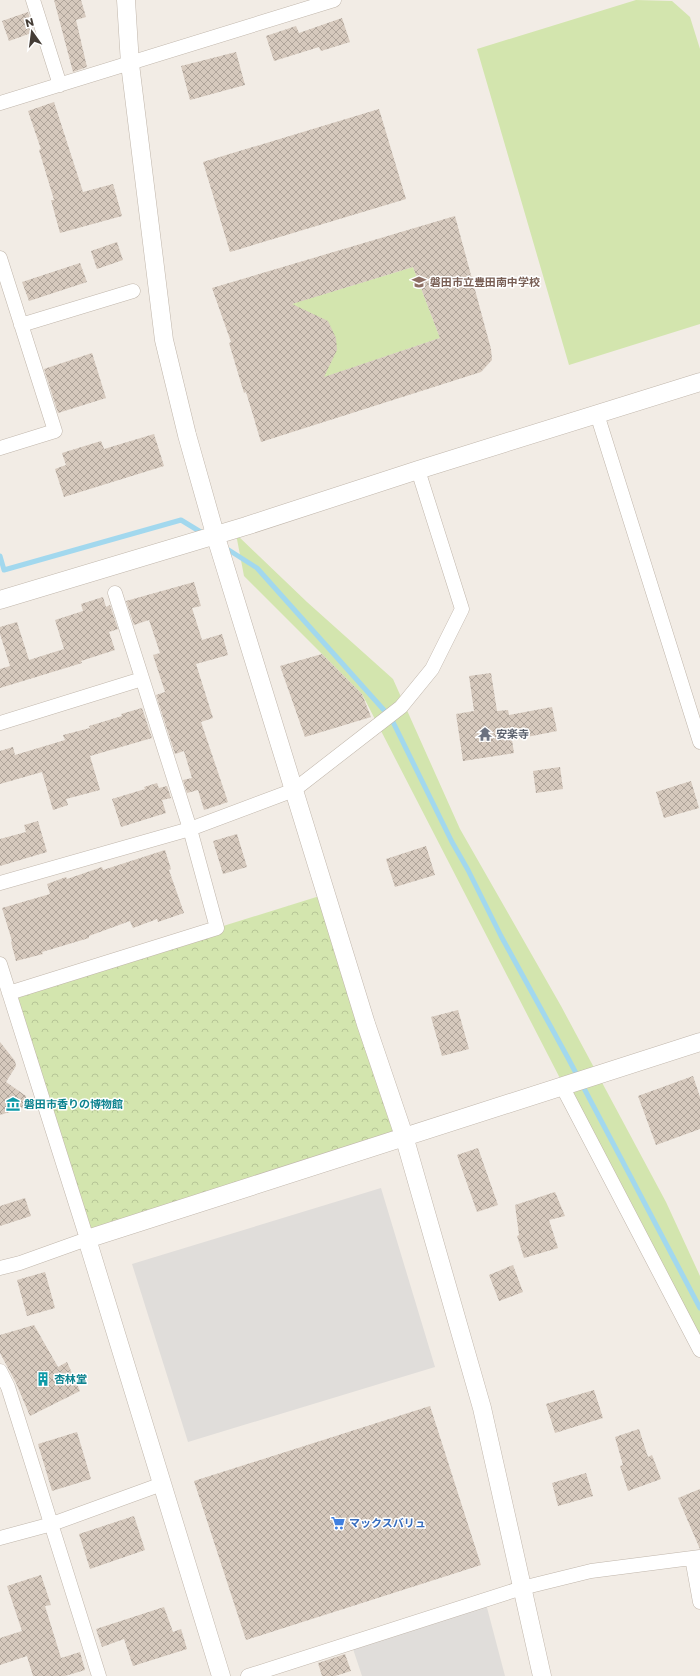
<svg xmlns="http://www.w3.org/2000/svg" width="700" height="1676" viewBox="0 0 700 1676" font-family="Poppins,'Noto Sans JP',sans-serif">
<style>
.green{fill:#d3e5ae}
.park{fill:url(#park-crowns)}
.parking{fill:#e0ddda}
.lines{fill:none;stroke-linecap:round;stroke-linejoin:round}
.stream{stroke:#a2d8ee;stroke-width:5}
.building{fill:url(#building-cross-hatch);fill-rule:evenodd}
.minor-casing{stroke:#c0b6ab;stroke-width:15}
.tertiary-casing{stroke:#c0b6ab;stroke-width:19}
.minor{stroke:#fff;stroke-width:14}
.tertiary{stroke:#fff;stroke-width:18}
.labels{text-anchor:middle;stroke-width:3;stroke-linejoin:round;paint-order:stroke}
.education-label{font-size:11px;font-weight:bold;fill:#785e54;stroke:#fff;text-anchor:start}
.worship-label{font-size:11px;font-weight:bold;fill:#5b616d;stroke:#fff;text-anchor:start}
.culture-label{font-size:11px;font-weight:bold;fill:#0d838f;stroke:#fff;text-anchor:start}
.shop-label{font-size:11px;font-weight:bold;fill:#366cbe;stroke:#fff;text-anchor:start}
</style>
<defs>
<pattern id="park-crowns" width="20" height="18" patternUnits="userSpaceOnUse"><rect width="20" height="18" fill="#d3e5ae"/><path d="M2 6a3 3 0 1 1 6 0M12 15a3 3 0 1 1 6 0" fill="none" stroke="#b6c596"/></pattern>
<pattern id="building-cross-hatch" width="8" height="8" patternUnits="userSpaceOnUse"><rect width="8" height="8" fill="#d6c9bd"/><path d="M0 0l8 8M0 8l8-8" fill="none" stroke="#afa49a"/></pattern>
</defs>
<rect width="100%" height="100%" fill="#f2ece5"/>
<path class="green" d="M636,0L672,1L690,17L700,49V324L569,365L477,49Z
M413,267L440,338L313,381L291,304Z
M236,534L307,602L393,679L460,829L561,1006L666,1202L700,1276V1350L362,694L244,576Z"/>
<path class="park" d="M326,894L404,1136L87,1239L9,993Z"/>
<path class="parking" d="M381,1188L435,1367L188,1442L132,1264Z
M485,1600L505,1676H362L351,1643Z"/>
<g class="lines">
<path class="stream" d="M224,547L257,568L391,718L452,842L468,870L501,936L568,1058L700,1308
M0,556L4,570L181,520L204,534"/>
</g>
<path class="building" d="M54,0H81L86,17L76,20L87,67L73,72Z
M28,12L34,32L9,41L2,21Z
M342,18L350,42L321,51L319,47L274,61L266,36L296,26L299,33Z
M236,52L245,85L190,100L181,66Z
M54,102L83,192L113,184L122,216L60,233L51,200H54L39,150L41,149L28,111Z
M379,109L406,199L230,252L203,162Z
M455,216L491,349L492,360L481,372L261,442L246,392L244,393L229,343L231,342L212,288ZM413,267L440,338L324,377L337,350L336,338L328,321L292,304Z
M117,242L123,260L97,269L91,251Z
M80,263L87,282L29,301L22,282Z
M92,353L106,398L58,413L44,369Z
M154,434L164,466L64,497L55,469L66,465L62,453L101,441L104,449Z
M194,582L201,606L192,608L202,640L222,634L228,655L196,664L213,718L201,722L228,802L204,810L198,790L187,793L183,780L192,778L184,751L175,754L156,695L165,692L153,655L160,653L149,620L134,625L126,601Z
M103,597L106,607L110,605L118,629L109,632L115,650L81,661L82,663L0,688V669L10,666L0,634V627L17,622L29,660L64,649L55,620L83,611L81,604Z
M322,654L362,694L371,717L305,737L280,666Z
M491,673L497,711L508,710L509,715L552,707L557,731L512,740L514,753L463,761L456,714L474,711L469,676Z
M142,708L152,738L90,756L100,790L66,799L68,805L53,810L42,772L0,784V751L13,747L15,755L65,740L63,735L90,728L89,726L122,716L121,714Z
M560,767L563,789L536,793L533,771Z
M691,781L699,808L664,818L656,792Z
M157,783L159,788L167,786L171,798L162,800L166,813L121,827L112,799L145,789L144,787Z
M38,821L47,852L0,866V839L26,832L24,825Z
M237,834L247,867L223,874L213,841Z
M426,846L435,875L395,887L386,859Z
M165,850L171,869L169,870L184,913L158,922L157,919L133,928L130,921L89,936V938L42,952L43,954L16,961L11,942L12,941L2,908L50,894L47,884L66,877L67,879L102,867L103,870Z
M458,1010L469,1049L442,1056L431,1017Z
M0,1042L15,1061L16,1066L6,1082L26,1096L27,1101L25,1107L0,1115Z
M693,1076L700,1097V1129L656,1145L638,1096Z
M478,1148L498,1205L477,1212L457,1155Z
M555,1192L565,1216L549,1220L558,1248L524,1258L517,1236L519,1235L515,1205Z
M25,1198L31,1216L0,1226V1206Z
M513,1265L523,1292L499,1301L489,1275Z
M45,1272L55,1308L27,1316L17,1280Z
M34,1325L58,1367L67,1362L80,1391L30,1416L16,1383L0,1353V1335Z
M594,1390L603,1418L555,1433L546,1404Z
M430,1406L481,1565L246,1640L194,1481Z
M639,1429L648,1457L652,1455L661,1479L628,1491L620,1466L623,1465L615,1437Z
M77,1432L91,1479L52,1491L38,1444Z
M586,1473L593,1496L558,1506L552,1483Z
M700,1489V1549L678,1498Z
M134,1516L145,1550L90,1569L79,1534Z
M41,1575L51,1605L45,1606L61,1658L80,1652L85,1670L65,1676H33L27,1656L0,1665V1638L22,1631L7,1586Z
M164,1607L173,1632L181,1629L187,1649L133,1666L124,1639L102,1647L96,1629Z
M345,1654L351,1671L335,1676H322L318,1663Z"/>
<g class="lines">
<defs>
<path id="minor" d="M33,0L60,85
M0,103L334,0
M0,258L55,431L0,448
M21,325L133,291
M597,414L700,742
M0,723L142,679
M0,883L190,829L294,790L401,707L432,669L462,609L418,470
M0,964L87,1239L20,1263L0,1268
M9,993L217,928L190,829L115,593
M562,1086L700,1350
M0,1371L8,1387L99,1676
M0,1538L52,1524L162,1484
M692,1558L700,1602
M248,1676L522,1588L591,1571L700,1557"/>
<path id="tertiary" d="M126,0L130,64L164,340L187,435L215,534L366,1024L404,1136L482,1408L542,1676
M0,600L246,526L418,470L700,382
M221,1676L87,1239L700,1042"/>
</defs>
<use href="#minor" class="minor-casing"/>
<use href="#tertiary" class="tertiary-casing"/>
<use href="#minor" class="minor"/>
<use href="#tertiary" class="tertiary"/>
</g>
<defs>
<symbol id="school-bare" viewBox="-9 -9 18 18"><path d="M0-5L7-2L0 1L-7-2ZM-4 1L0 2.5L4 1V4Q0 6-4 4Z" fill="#8d6e63" stroke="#fff" stroke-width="2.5" paint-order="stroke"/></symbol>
<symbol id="temple-bare" viewBox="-9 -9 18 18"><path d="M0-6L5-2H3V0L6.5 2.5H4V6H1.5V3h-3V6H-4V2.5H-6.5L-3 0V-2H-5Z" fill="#6b7280" stroke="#fff" stroke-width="2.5" paint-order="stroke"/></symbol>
<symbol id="museum-bare" viewBox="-9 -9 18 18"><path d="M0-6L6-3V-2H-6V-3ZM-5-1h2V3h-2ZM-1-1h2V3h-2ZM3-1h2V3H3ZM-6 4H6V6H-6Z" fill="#0f9aa8" stroke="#fff" stroke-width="2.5" paint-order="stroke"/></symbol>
<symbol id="building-bare" viewBox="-9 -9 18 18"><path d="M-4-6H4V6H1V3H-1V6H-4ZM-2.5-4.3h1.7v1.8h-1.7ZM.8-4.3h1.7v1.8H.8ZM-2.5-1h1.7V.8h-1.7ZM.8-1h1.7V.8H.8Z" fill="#0f9aa8" stroke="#fff" stroke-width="2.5" paint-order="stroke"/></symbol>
<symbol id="supermarket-bare" viewBox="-9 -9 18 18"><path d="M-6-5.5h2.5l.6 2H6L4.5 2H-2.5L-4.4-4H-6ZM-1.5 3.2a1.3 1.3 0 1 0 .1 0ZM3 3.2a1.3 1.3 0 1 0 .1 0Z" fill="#3f7fe0" stroke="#fff" stroke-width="2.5" paint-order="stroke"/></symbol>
</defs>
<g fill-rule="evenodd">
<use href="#school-bare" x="409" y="272" width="20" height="20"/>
<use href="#temple-bare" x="475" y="724" width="20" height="20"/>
<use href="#museum-bare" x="3" y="1094" width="20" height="20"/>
<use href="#building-bare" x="33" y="1369" width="20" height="20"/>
<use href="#supermarket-bare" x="328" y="1513" width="20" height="20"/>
</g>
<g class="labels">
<g class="education-label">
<text x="430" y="286">磐田市立豊田南中学校</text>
</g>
<g class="worship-label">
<text x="496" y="738">安楽寺</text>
</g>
<g class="culture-label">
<text x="24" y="1108">磐田市香りの博物館</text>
<text x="54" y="1383">杏林堂</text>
</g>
<g class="shop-label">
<text x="349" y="1527">マックスバリュ</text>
</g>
</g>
<g transform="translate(32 32) rotate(346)" stroke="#ffffff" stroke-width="3" paint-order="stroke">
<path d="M0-3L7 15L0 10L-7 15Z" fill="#443c35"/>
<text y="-6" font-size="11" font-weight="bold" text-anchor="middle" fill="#443c35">N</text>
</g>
</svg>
